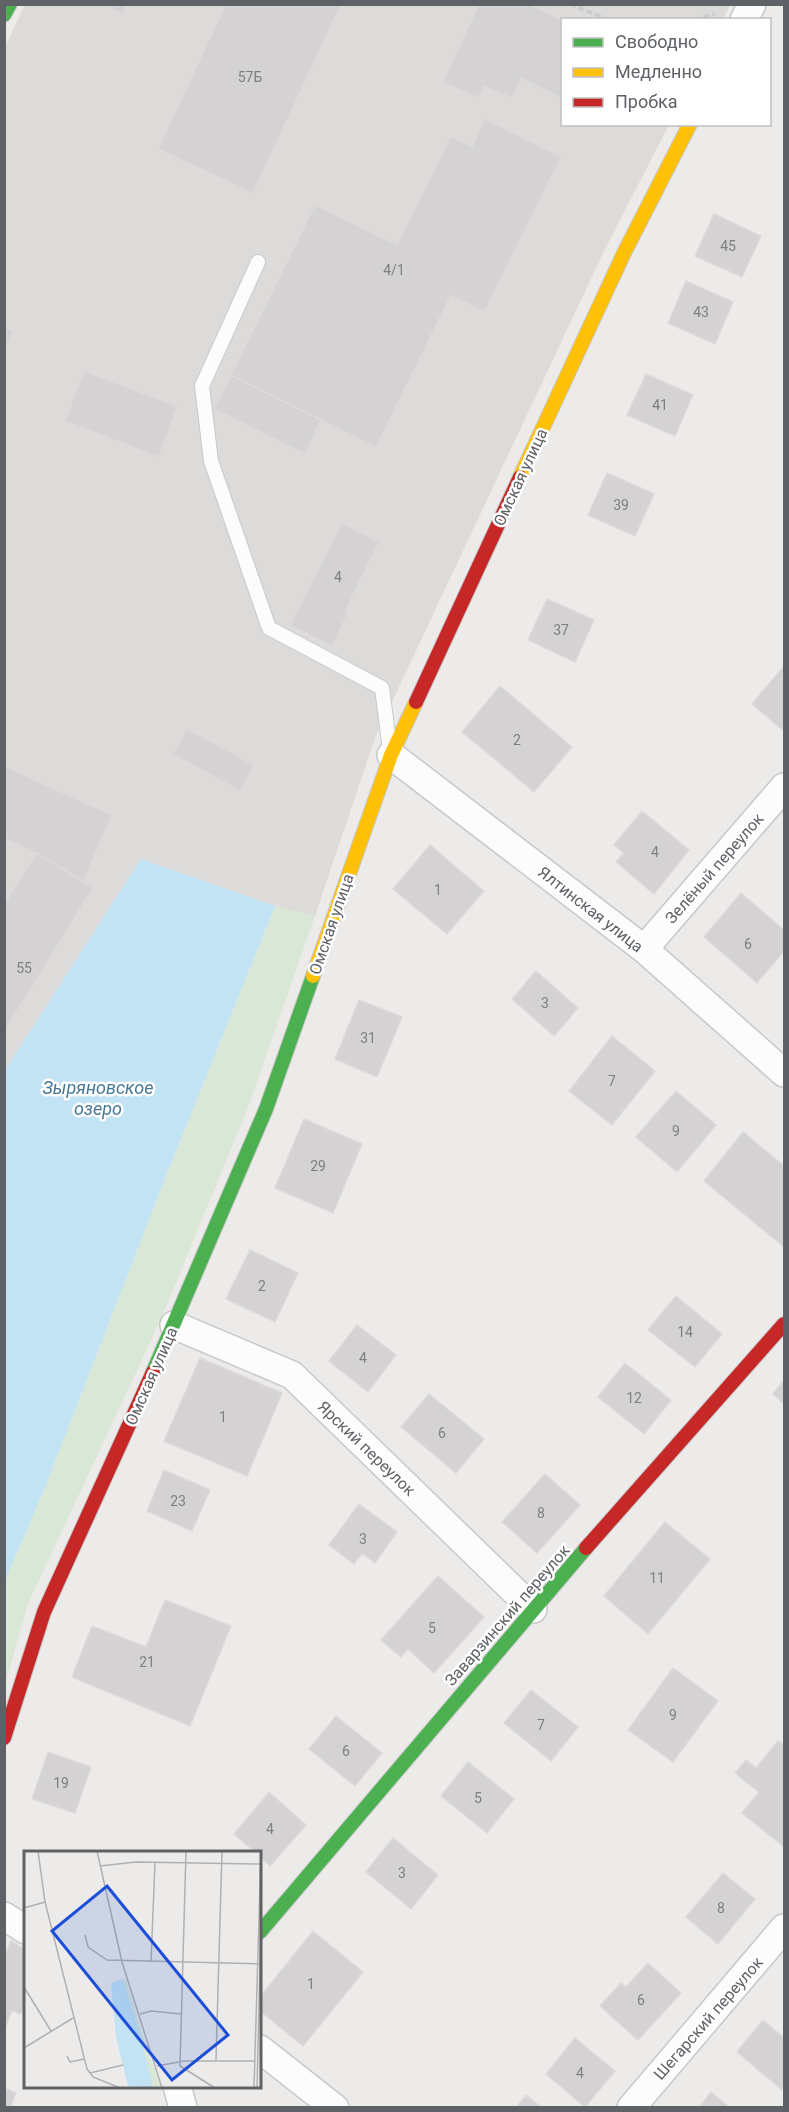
<svg xmlns="http://www.w3.org/2000/svg" width="789" height="2112" viewBox="0 0 789 2112" font-family="Roboto,sans-serif">
<style>
.industrial{fill:#dddbd9}
.green{fill:#d9e7d6}
.water{fill:#c2e3f3}
.building{fill:#d4d2d2;stroke:#dcdad8;stroke-width:1.5}
.lines{fill:none;stroke-linecap:round;stroke-linejoin:round}
.lane-casing{stroke:#c8c8c8;stroke-width:16}
.street-casing{stroke:#c8c8c8;stroke-width:30}
.fast-casing{stroke:#c7c8c8;stroke-width:16}
.slow-casing{stroke:#c7c8c8;stroke-width:16}
.jam-casing{stroke:#c7c8c8;stroke-width:16}
.path{stroke:#cacdcb;stroke-width:4;stroke-dasharray:6 3;stroke-linecap:butt}
.lane{stroke:#fcfcfc;stroke-width:14}
.street{stroke:#fcfcfc;stroke-width:27}
.fast{stroke:#4caf50;stroke-width:14}
.slow{stroke:#ffc107;stroke-width:14}
.jam{stroke:#c62828;stroke-width:14}
.labels{text-anchor:middle;stroke-width:5;stroke-linejoin:round;paint-order:stroke}
.number-label{font-size:14px;fill:#7d7f82}
.street-label{font-size:16px;fill:#5e6266;stroke:#fff}
.water-label{font-size:18px;font-style:italic;fill:#467797;stroke:#fff}
.inset-road{fill:none;stroke:#b0b0b1;stroke-width:1.5}
.view{fill:#1d4ed8;fill-opacity:0.15;stroke:#1d4ed8;stroke-width:3}
.inset-edge{fill:none;stroke:#5e6266;stroke-width:3}
</style>
<rect width="100%" height="100%" fill="#edebe9"/>
<path class="industrial" d="M25,5H730L723,19L562,20V124L669,125L605,249L375,738L315,916L275,906L141,859L5,1070L4,49Z"/>
<path class="green" d="M275,906L315,916L249,1105L162,1317L27,1606L5,1686V1581L44,1490L164,1181Z"/>
<path class="water" d="M141,859L275,906L164,1181L44,1490L5,1581V1070Z"/>
<path class="building" d="M104,4H127L122,14Z
M226,4H341L253,193L158,149Z
M479,4H529L562,20V98L521,78L512,98L484,86L479,98L443,82Z
M485,119L561,157L484,312L451,295L376,447L231,375L315,205L397,245L451,136L472,147Z
M714,214L761,236L742,277L695,256Z
M686,281L733,302L715,344L668,323Z
M4,327L13,331L4,351Z
M84,371L177,406L159,457L65,421Z
M646,374L693,395L675,436L627,415Z
M231,375L321,420L305,454L214,409Z
M607,473L654,494L635,536L588,515Z
M342,523L379,542L345,611L348,613L332,646L290,625Z
M547,599L594,620L575,662L528,640Z
M784,666V731L752,704Z
M500,686L572,747L534,792L462,732Z
M187,729L254,765L240,791L173,754Z
M4,766L112,815L83,881L37,853L4,838Z
M642,811L689,850L654,894L616,862L624,853L614,845Z
M430,845L484,891L447,934L393,889Z
M37,853L93,888L4,1032V905Z
M741,893L784,930V951L757,983L704,937Z
M536,971L578,1008L554,1036L512,999Z
M359,1000L402,1017L377,1077L335,1059Z
M612,1036L655,1071L612,1125L569,1091Z
M676,1091L716,1125L677,1172L636,1137Z
M304,1119L362,1144L333,1213L275,1188Z
M743,1132L784,1166V1247L704,1181Z
M250,1250L298,1273L275,1322L226,1299Z
M676,1296L722,1334L695,1367L648,1330Z
M357,1325L396,1355L368,1392L329,1361Z
M200,1358L282,1393L247,1476L164,1441Z
M625,1363L671,1400L644,1434L598,1397Z
M784,1380V1404L773,1394Z
M429,1394L484,1439L456,1473L401,1427Z
M164,1470L210,1490L192,1531L147,1511Z
M545,1474L580,1505L537,1553L502,1522Z
M359,1504L397,1532L375,1563L362,1553L354,1564L329,1545Z
M665,1522L710,1559L648,1634L604,1596Z
M438,1576L484,1617L434,1673L408,1649L401,1657L381,1640Z
M165,1600L231,1626L190,1726L72,1677L92,1626L146,1647Z
M673,1668L718,1701L673,1762L628,1730Z
M531,1690L578,1727L551,1761L504,1723Z
M336,1716L382,1753L355,1786L309,1749Z
M778,1741L784,1745V1847L742,1813L759,1792L735,1773L746,1760L756,1768Z
M48,1752L91,1767L75,1813L32,1799Z
M468,1762L514,1799L487,1833L441,1796Z
M269,1792L306,1825L270,1866L260,1857V1852H255L234,1834Z
M393,1838L438,1875L411,1909L366,1872Z
M723,1873L755,1899L718,1944L686,1917Z
M313,1931L363,1972L303,2046L260,2011V1997Z
M11,1941L26,1950V2007L20,2014L12,2010L4,2031V1957Z
M648,1963L681,1993L638,2040L600,2006L621,1983L626,1987Z
M763,2020L784,2038V2087L782,2090L737,2052Z
M575,2038L615,2071L585,2107L546,2074Z
M4,2088L16,2093L10,2108H4Z
M711,2092L730,2108H699Z
M526,2095L542,2108H516Z"/>
<g class="lines">
<defs>
<path id="lane" d="M258,262L202,386L211,461L269,628L382,688L389,742"/>
<path id="street" d="M744,20L752,4
M391,755L644,949L784,1073
M644,949L784,787
M174,1325L292,1375L533,1609
M4,1916L26,1930
M260,2049L335,2108
M177,2086L183,2108
M631,2108L784,1928"/>
<path id="fast" d="M4,15L10,4
M153,1372L266,1109L313,976
M260,1932L586,1548"/>
<path id="slow" d="M520,477L624,253L690,124
M313,976L391,755L416,702"/>
<path id="jam" d="M416,702L520,477
M586,1548L784,1324
M4,1738L44,1612L153,1372"/>
</defs>
<use href="#lane" class="lane-casing"/>
<use href="#street" class="street-casing"/>
<use href="#fast" class="fast-casing"/>
<use href="#slow" class="slow-casing"/>
<use href="#jam" class="jam-casing"/>
<path class="path" d="M570,4L609,20
M695,20L715,14"/>
<use href="#lane" class="lane"/>
<use href="#street" class="street"/>
<use href="#fast" class="fast"/>
<use href="#slow" class="slow"/>
<use href="#jam" class="jam"/>
</g>
<g class="labels">
<g class="number-label">
<text x="250" y="82">57Б</text>
<text x="728" y="251">45</text>
<text x="394" y="275">4/1</text>
<text x="701" y="317">43</text>
<text x="660" y="410">41</text>
<text x="621" y="510">39</text>
<text x="338" y="582">4</text>
<text x="561" y="635">37</text>
<text x="517" y="745">2</text>
<text x="655" y="857">4</text>
<text x="438" y="895">1</text>
<text x="748" y="949">6</text>
<text x="24" y="973">55</text>
<text x="545" y="1008">3</text>
<text x="368" y="1043">31</text>
<text x="612" y="1086">7</text>
<text x="676" y="1136">9</text>
<text x="318" y="1171">29</text>
<text x="262" y="1291">2</text>
<text x="685" y="1337">14</text>
<text x="363" y="1363">4</text>
<text x="634" y="1403">12</text>
<text x="223" y="1422">1</text>
<text x="442" y="1438">6</text>
<text x="178" y="1506">23</text>
<text x="541" y="1518">8</text>
<text x="363" y="1544">3</text>
<text x="657" y="1583">11</text>
<text x="432" y="1633">5</text>
<text x="147" y="1667">21</text>
<text x="673" y="1720">9</text>
<text x="541" y="1730">7</text>
<text x="346" y="1756">6</text>
<text x="61" y="1788">19</text>
<text x="478" y="1803">5</text>
<text x="270" y="1834">4</text>
<text x="402" y="1878">3</text>
<text x="721" y="1913">8</text>
<text x="311" y="1989">1</text>
<text x="641" y="2005">6</text>
<text x="580" y="2078">4</text>
</g>
<g class="street-label">
<text transform="translate(520 477) rotate(-65)" y="6">Омская улица</text>
<text transform="translate(714 868) rotate(-49)" y="6">Зелёный переулок</text>
<text transform="translate(591 909) rotate(38)" y="6">Ялтинская улица</text>
<text transform="translate(331 924) rotate(-71)" y="6">Омская улица</text>
<text transform="translate(151 1376) rotate(-66)" y="6">Омская улица</text>
<text transform="translate(367 1448) rotate(44)" y="6">Ярский переулок</text>
<text transform="translate(507 1615) rotate(-49)" y="6">Заварзинский переулок</text>
<text transform="translate(708 2018) rotate(-49)" y="6">Шегарский переулок</text>
</g>
<g class="water-label">
<text x="98" y="1094">Зыряновское<tspan x="98" dy="21">озеро</tspan></text>
</g>
</g>
<g transform="translate(24 1851)">
<rect width="237" height="237" fill="#edebe9"/>
<path d="M102,127L121,192L137,237H129L99,128Z" fill="#d9e7d6"/>
<path d="M99,128L116,183L129,237L104,235L92,186L87,132Z" fill="#c2e3f3"/>
<path class="inset-road" d="M14,0L21,51L63,218L69,226L96,237M73,0L98,111L138,237M162,0L156,215L191,237M76,15L112,11L236,13M0,57L21,51M61,84L64,96L83,109L237,113M127,110L131,12M0,136L27,180M116,163L127,160L157,163M0,197L49,167M43,205L46,211L60,208M192,209L198,0M133,215L160,210H231M66,222L99,214M230,237L237,0M233,237L237,72"/>
<path class="view" d="M83,35L204,184L148,229L28,80Z"/>
<rect width="237" height="237" class="inset-edge"/>
</g>
<rect width="789" height="2112" fill="none" stroke="#5e6266" stroke-width="12"/>
<rect x="561" y="18" width="210" height="108" fill="#ffffff" stroke="#bfc0c2" stroke-width="1.5"/>
<rect x="573" y="38" width="30" height="9" fill="#4caf50" stroke="#bfc0c2" stroke-width="1.5"/>
<text x="615" y="48" font-size="18" fill="#5e6266">Свободно</text>
<rect x="573" y="68" width="30" height="9" fill="#ffc107" stroke="#bfc0c2" stroke-width="1.5"/>
<text x="615" y="78" font-size="18" fill="#5e6266">Медленно</text>
<rect x="573" y="98" width="30" height="9" fill="#c62828" stroke="#bfc0c2" stroke-width="1.5"/>
<text x="615" y="108" font-size="18" fill="#5e6266">Пробка</text>
</svg>
